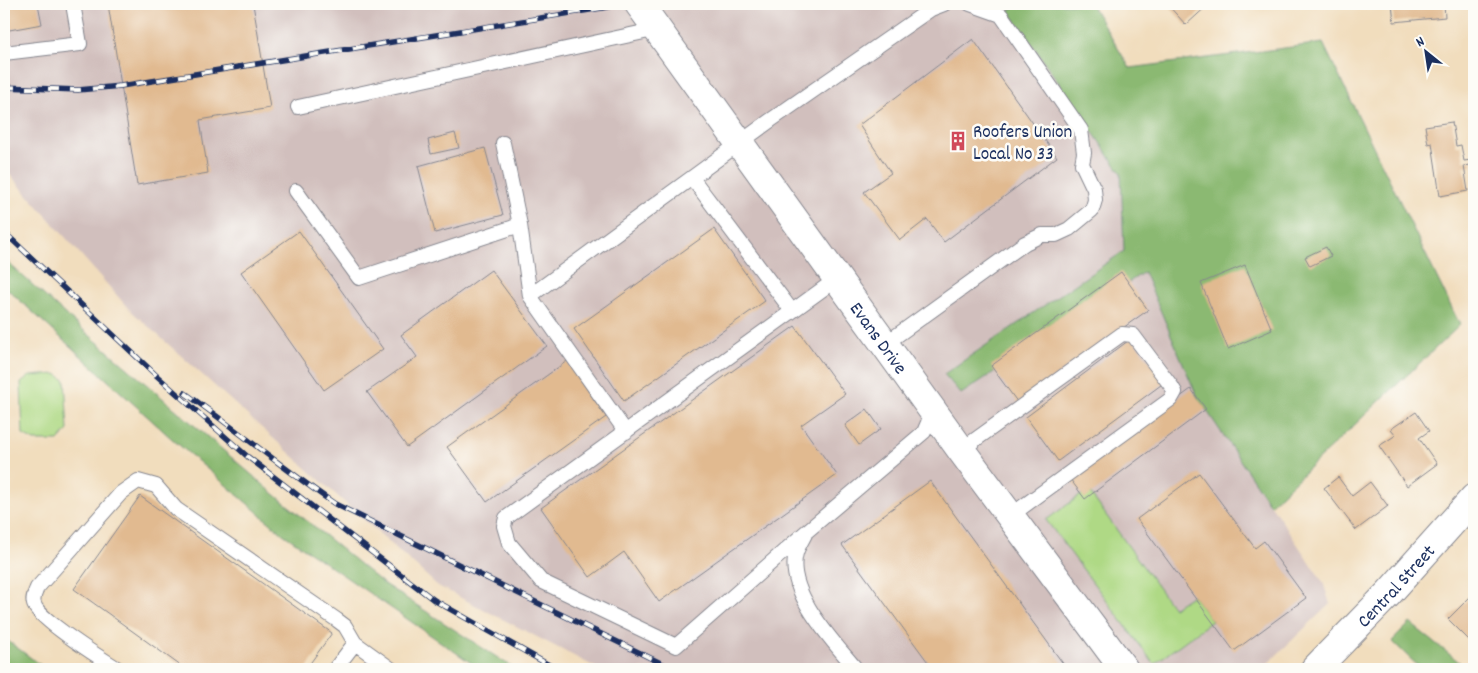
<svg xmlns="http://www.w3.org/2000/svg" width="1478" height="673" viewBox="0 0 1478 673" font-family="Dekko,sans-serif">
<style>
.industrial{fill:#d1bfbd}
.green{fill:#afd985;stroke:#658472}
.forest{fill:#8bb972;stroke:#537468}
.building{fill:#e1ba90}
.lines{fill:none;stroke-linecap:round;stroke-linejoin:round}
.service-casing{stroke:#86868e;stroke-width:16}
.minor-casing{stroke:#86868e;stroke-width:30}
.secondary-casing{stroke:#86868e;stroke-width:30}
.service{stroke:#fff;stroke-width:14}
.minor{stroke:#fff;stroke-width:28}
.secondary{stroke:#fff;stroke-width:28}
.rail-casing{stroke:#1b2f5e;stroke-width:5.5}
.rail{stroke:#fdfcf7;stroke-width:4;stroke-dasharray:11;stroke-linecap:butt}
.labels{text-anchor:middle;stroke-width:5;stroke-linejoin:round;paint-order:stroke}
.poi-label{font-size:19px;fill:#1b2f5e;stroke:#fdfcf7;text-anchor:start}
.street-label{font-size:19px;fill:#1b2f5e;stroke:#fdfcf7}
</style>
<rect width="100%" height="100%" fill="#fdfcf7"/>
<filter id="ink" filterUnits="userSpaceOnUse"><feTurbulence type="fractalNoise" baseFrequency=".02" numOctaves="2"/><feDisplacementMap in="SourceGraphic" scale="10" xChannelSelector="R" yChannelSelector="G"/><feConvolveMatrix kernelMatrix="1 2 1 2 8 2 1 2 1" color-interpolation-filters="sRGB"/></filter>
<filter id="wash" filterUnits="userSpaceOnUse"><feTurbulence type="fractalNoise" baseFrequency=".0096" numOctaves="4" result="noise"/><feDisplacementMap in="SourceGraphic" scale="20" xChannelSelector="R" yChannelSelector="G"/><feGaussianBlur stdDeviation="1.12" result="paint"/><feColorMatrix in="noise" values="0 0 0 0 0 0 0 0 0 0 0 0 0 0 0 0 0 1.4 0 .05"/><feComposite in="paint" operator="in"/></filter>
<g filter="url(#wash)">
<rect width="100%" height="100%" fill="#f1ddbd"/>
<path class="industrial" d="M4,4H1018L1009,11L1121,173L1124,251L945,373L961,394L1144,272L1197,396L1323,582L1330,604L1262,669H599L438,586L129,309L4,168Z"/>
<path class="green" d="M56,374L65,380L68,430L58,441H34L23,435L21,383L30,376Z
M1088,490L1173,608L1193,595L1212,621L1154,664L1046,520Z"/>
<path class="forest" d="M1018,4H1091L1130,68L1323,43L1460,325L1270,505L1197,396L1144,272L961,394L944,374L1124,251L1121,173L1009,11Z
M4,259L67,316L273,493L384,584L515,669H480L283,534L171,438L4,286Z
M1410,623L1468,669H1421L1392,641Z
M4,638L46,669H4Z"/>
<g id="blocks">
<path class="building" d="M4,4H38L42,24L4,31Z
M108,4H253L270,108L200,120L208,173L137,185Z
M1167,4H1209L1186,25Z
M1392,4H1444L1445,17L1394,22Z
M973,39L1057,157L944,242L927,219L900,240L864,192L891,173L859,125Z
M1452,122L1456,146L1461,145L1464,161L1471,160V165L1464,166L1468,191L1440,196L1432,143L1428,144L1425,126Z
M455,133L459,148L431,154L428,140Z
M485,148L503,215L435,233L418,166Z
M714,229L765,301L624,401L574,329Z
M299,231L383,349L324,390L241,272Z
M1326,247L1331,256L1310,266L1305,257Z
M1245,265L1272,330L1228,349L1201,283Z
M491,270L547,346L407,447L367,392L417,357L401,335Z
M1121,272L1148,310L1018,403L991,366Z
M795,326L845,394L801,425L837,475L659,602L624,552L590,577L541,508Z
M1132,338L1165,382L1058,461L1026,417Z
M567,361L606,417L487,502L447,447Z
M1191,389L1206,409L1085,499L1070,479Z
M867,409L881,429L859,445L845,425Z
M1416,412L1429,431L1419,438L1437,464L1407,486L1379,446L1396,435L1391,429Z
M1199,473L1255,548L1264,541L1306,598L1234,651L1137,519Z
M1338,477L1352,496L1370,482L1388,506L1356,530L1324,488Z
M930,481L1067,669H933L842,545Z
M140,496L332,633L306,669H185L74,589Z
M1474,593V645L1448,619Z"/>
</g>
</g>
<g filter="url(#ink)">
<use href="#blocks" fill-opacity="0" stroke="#86868e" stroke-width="1"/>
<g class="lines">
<defs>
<path id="service" d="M4,53L80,44L73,4
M298,107L658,29
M503,143L520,225
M692,178L792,311
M296,191L359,278L520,225L530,296L771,120L931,9L944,4
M530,296L626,432
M885,344L1025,243L1042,235H1056L1069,229L1092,210L1095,200L1094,189L1082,164L1084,153L1081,130L1001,15L970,4
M961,450L1122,334L1133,335L1172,387L1175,392L1171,399L1010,516
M806,532L676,646L541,581L509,543L504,526L506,518L838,278
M118,669C102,659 37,618 34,604C32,598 35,593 37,588L121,493L138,481L156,486L176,509L337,620L345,626L355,643
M335,669L355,643L391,669
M856,669C834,642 785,592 796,553C798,546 803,539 806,532L924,432L933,411"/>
<g id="minor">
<path id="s1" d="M639,4L961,450L1124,669"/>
</g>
<g id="secondary">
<path id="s2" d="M1315,669L1388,594L1474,498"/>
</g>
</defs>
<use href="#service" class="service-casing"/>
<use href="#minor" class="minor-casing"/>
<use href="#secondary" class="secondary-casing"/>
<use href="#service" class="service"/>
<use href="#minor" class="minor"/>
<use href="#secondary" class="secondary"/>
<defs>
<path id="rail" d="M4,87L78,90L121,86L608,7
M4,232L157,376L248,457L434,600L556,669
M185,393C236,429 284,469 335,504L673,669"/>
</defs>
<use href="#rail" class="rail-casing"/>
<use href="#rail" class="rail"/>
</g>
</g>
<defs>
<symbol id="building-bare" viewBox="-9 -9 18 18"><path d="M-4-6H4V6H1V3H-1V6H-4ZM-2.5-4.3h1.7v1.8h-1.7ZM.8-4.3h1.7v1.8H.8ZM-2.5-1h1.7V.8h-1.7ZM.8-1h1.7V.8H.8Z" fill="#d1495b" stroke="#fdfcf7" stroke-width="2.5" paint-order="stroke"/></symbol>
</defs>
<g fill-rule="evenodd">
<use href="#building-bare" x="944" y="127" width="28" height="28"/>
</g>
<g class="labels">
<g class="poi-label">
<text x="973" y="137">Roofers Union<tspan x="973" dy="22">Local No 33</tspan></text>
</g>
<g class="street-label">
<text dy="7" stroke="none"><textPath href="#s1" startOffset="411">Evans Drive</textPath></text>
<text dy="7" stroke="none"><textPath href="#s2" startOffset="116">Central Street</textPath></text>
</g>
</g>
<rect width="1478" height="673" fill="none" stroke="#fdfcf7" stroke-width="20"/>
<g transform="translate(1426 52) rotate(330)" stroke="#fdfcf7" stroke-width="4" paint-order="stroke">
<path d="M0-4L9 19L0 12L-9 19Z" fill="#1b2f5e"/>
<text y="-8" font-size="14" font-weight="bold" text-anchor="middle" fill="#1b2f5e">N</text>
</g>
</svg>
